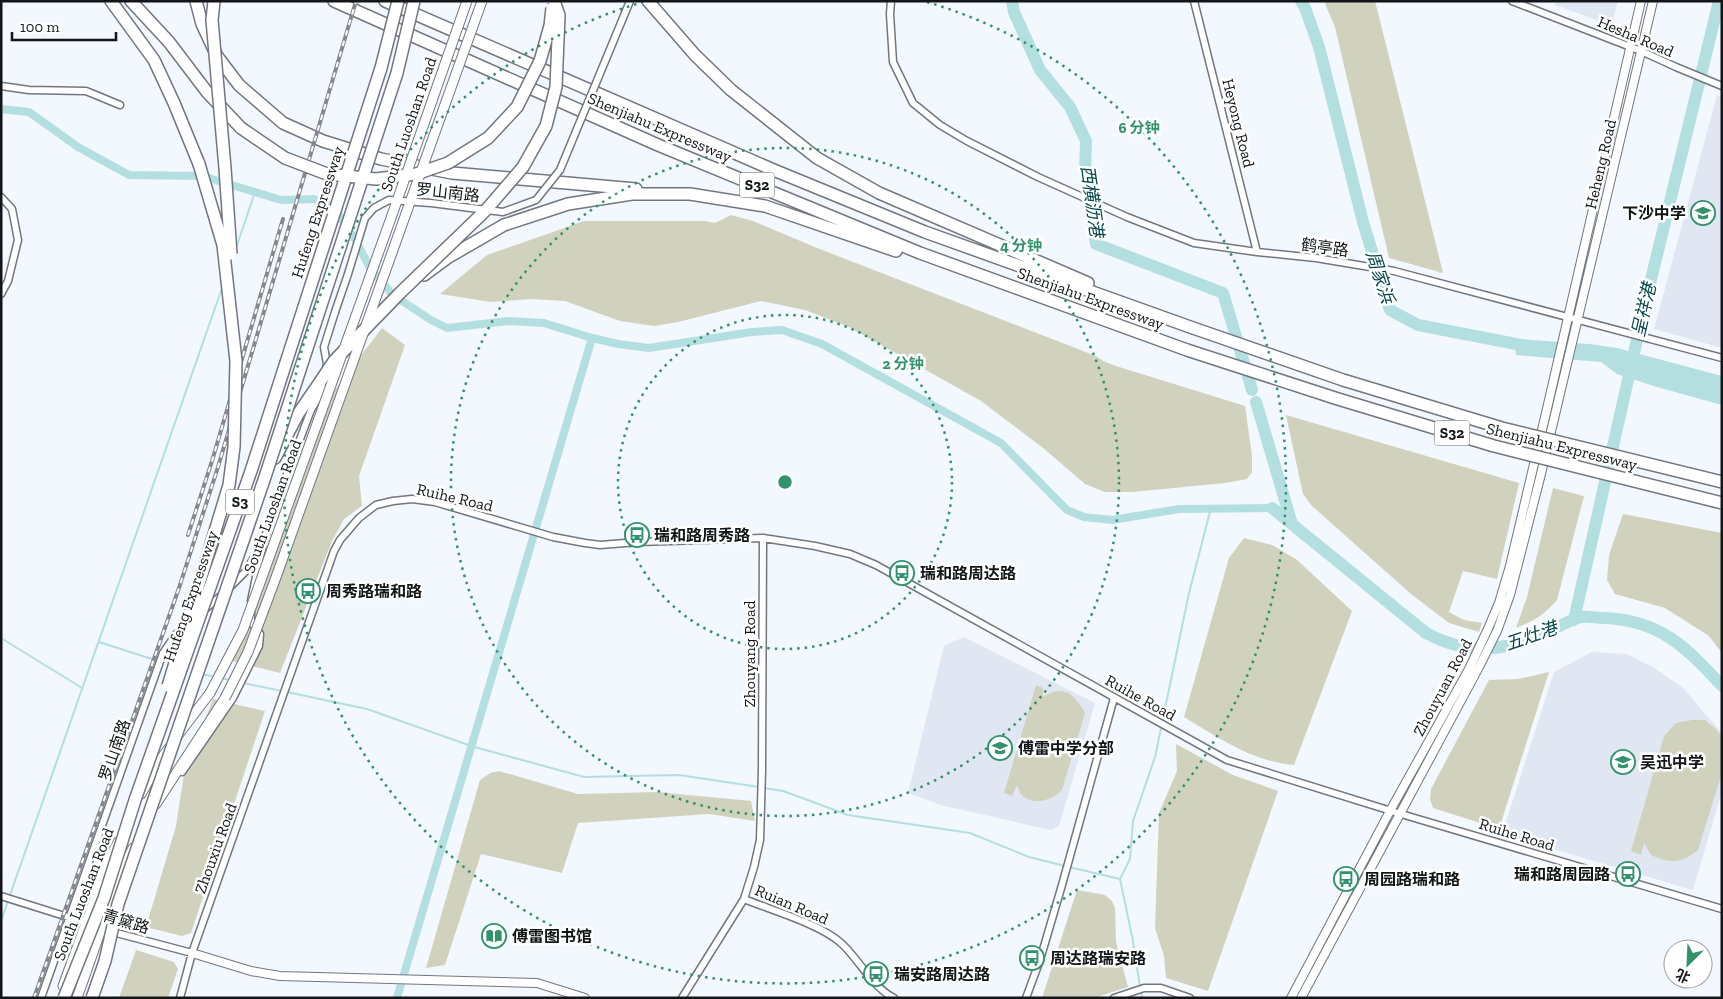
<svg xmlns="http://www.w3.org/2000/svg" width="1723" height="999" viewBox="0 0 1723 999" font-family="'Zilla Slab','Noto Sans SC',serif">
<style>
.built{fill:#e0e7f3}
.green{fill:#d1d2be}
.water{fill:#b3dfe1}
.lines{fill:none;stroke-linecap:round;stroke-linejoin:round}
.stream{stroke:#b3dfe1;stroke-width:2}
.canal{stroke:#b3dfe1;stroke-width:8}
.river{stroke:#b3dfe1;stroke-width:12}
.minor-casing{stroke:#72767e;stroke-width:9}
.tertiary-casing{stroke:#72767e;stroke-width:10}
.secondary-casing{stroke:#72767e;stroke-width:11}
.motorway-casing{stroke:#72767e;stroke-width:14}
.minor{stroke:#fff;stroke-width:6}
.tertiary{stroke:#fff;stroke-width:8}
.secondary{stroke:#fff;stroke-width:9}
.motorway{stroke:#fff;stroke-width:11}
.rail-casing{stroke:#85888d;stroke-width:4}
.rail{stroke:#fff;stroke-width:2;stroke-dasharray:5.5;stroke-linecap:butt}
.minor-bridge-casing{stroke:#72767e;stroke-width:9;stroke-linecap:butt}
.secondary-bridge-casing{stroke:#72767e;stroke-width:11;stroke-linecap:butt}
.motorway-bridge-casing{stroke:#72767e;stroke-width:14;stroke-linecap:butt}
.minor-bridge{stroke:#fff;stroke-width:6}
.secondary-bridge{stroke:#fff;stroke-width:9}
.motorway-bridge{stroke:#fff;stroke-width:11}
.ring{fill:none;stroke:#31926b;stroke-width:2.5;stroke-dasharray:2.5 5}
.labels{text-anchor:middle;stroke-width:5;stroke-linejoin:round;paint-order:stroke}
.shield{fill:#fff;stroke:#5a5b5d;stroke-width:1}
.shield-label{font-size:15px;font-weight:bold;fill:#131518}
.street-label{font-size:16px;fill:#131518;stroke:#fff}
.poi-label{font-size:16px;font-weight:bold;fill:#131518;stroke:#fff;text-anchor:start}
.water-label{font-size:18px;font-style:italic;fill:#03474a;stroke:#fff}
.centre{fill:#31926b;stroke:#fff;stroke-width:2.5}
.ring-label{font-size:15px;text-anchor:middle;font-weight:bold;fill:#31926b;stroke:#fff;stroke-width:5;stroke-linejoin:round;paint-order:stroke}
</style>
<rect width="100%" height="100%" fill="#f3f7fe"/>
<path class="built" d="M1555,1H1618L1613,21L1602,22L1555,5Z
M1717,95L1722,97V348L1654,329Z
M964,637L1095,703L1059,826L1051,830L944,806L908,793L944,646Z
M1592,652L1627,654L1653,667L1683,688L1722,733V791L1693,890L1502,834L1554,672Z"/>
<path class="green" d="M1324,1H1375L1443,273L1389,258L1335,27Z
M731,215L753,221L817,248L1096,356L1103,361L1116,366L1245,406L1252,456V472L1247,479L1225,483L1132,492H1105L1085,484L1043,448L981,401L849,327L805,310L761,301L678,322L654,326L620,321L565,301L530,299L491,302L440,294L487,255L584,221H705L715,223Z
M382,328L405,345L359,476L362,506L344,519L332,541L280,673L228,660L305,441L324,404Z
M1286,415L1519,483L1497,579L1463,571L1449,612L1464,620L1482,623L1479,632L1449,623L1411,594L1312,506L1303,494Z
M1553,488L1584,496L1557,600C1544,615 1534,621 1516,628L1527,597Z
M1623,514L1722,533V653L1709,636L1665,608L1615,594L1607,580L1609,555Z
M1244,538L1272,545L1296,559L1352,611L1294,765C1253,762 1219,738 1184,717L1229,558Z
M1549,672L1499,829L1433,808L1430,799L1431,789L1489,680L1518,679Z
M1036,685L1043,688V697C1064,684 1074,694 1085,713L1062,790C1052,801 1031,807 1020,793C1019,790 1018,787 1017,785L1012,796L1004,793Z
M213,699L265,711L191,933L182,936L146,927L176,826L184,774Z
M1692,720H1705L1716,729L1722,737V773L1698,850C1680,864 1672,864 1651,855L1644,843L1641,855L1631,851L1664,736L1676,723Z
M1176,744L1233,775L1278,791L1208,991L1166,978L1164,956L1155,928L1159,813L1177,771Z
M499,771L578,794L657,792L751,801L755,821L709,814L578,823L562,873L481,854L445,965L426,968L480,780L490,773Z
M1077,890L1105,895L1112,901L1115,908L1116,942L1128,987L1094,998H1042Z
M136,950L174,962L178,969L168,998H119Z"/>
<path class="water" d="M1515,339L1589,344L1617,348L1722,376V405L1657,387L1617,374L1601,362L1516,355Z"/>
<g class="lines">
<path class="stream" d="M236,248L255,192
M1,638L82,688
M99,642L158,661
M201,674L216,677
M221,678L231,680
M243,683L282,691
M287,692L367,709L471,746L584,777L679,775L759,787
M764,788L783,791L848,815L970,833L1029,857L1065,866
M1069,867L1120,879
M1,921L222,288
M1140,987L1133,941L1120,879L1130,859L1133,821L1155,757L1189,593L1211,508
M1141,991L1142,998"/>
<path class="canal" d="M1,109L29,112L78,147L129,175L202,176L281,200L314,199L333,206L355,239L371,270L393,295L431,320L447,328L509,321L544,323L592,338L618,344L649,348L752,332L782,330L822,344L1001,443L1067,510L1084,517L1112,520L1179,509L1272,508
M397,998L592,338"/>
<path class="river" d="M1012,1L1014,12L1040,70L1070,107L1086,141L1085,171L1096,244L1223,293L1252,390
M1301,1L1305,8L1319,47L1363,222L1390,310L1418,325L1532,347
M1256,402L1292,524
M1272,508L1426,633C1466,655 1502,652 1543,634C1554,629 1570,620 1581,617C1588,616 1597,618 1604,618C1660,620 1686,647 1722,686
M1574,620L1645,304L1719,1"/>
<defs>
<path id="minor" d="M891,1L890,14L893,62L913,103L940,125L967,141L1038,177L1127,217L1194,243L1257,252L1316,258L1394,271L1722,358
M1194,1L1257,252
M1512,1L1641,51L1676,67L1722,86
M1,86L29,90L86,91L120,105
M1,197L12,209L18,240L8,281L1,294
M263,543L279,495L311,410L325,386L327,364L324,347L335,312
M230,587L245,572L263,543L251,601
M204,610L223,594
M182,772L233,698L259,646L260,634L251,622V611
M1,896L90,924
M744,899C771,910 820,924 841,943C858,958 873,988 894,998
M109,931L192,953
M41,998L163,653L176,634L185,626
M180,998L192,953L334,551L340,540L359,518L376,505L393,501L412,499L435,502L553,537L585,543L600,545L638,542L763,538L815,546L850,554L876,565L1227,760L1401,814L1722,909
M682,998L744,899L754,867L760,840L762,770L763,538
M1026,998L1040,960L1062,885L1114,698
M1114,998L1144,988H1161L1190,998"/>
<path id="tertiary" d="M192,953L251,971L280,976L537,983L585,998
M1291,998L1390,811L1469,669L1487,631L1499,603L1510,566L1546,413L1641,1
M1301,998L1479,667L1497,631L1510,595L1540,478L1653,1"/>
<path id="secondary" d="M178,735L210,693
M141,794L160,760L169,748
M156,804L225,698
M63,986L109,860L118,842
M77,998L123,867L133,848"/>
<path id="motorway" d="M111,1L154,60L174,103L199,164
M131,1L169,42L207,92L241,128
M196,1L202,24L217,56L239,85L283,123L323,141L381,159L452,173L636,189
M334,1L658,145L920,253L1187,350
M385,1L776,171L925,232L1193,328
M648,1L695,55L731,90L817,158L879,193L1088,283
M424,275L447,258L504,225L568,204L632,194H690L765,206L896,251
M275,458L298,414L320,382"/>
</defs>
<use href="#minor" class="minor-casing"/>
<use href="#tertiary" class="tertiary-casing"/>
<use href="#secondary" class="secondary-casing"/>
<use href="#motorway" class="motorway-casing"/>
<use href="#minor" class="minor"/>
<use href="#tertiary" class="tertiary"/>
<use href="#secondary" class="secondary"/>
<use href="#motorway" class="motorway"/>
<defs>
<path id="rail" d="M188,535L212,461L283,219
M34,998L179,588L218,467L356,1"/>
</defs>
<use href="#rail" class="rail-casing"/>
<use href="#rail" class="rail"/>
<defs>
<path id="minor-bridge" d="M335,312L348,274L365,218L374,208L389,200L431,203L503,212L536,200L560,170L630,1"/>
<path id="secondary-bridge" d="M210,693L243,630L391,218L467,1
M225,698L248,652L275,580L482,1"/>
<path id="motorway-bridge" d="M214,1L212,20L225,168L231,254
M241,128L285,158L327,174L376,179L416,174L448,163L488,138L517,107L540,61L550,26L552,8
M1193,328L1343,380L1502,428L1722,482
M1187,350L1338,399L1494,446L1722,503
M320,382L334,361L400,293L486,210L523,167L546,126L556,87L559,15L554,1
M168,686L229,485L234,447L236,361L223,245L199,164
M64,998L104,898L135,800L251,471L381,68L398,1
M92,998L105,961L118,904L265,477L397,73L414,1"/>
</defs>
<use href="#minor-bridge" class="minor-bridge-casing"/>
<use href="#secondary-bridge" class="secondary-bridge-casing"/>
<use href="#motorway-bridge" class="motorway-bridge-casing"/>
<use href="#minor-bridge" class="minor-bridge"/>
<use href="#secondary-bridge" class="secondary-bridge"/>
<use href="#motorway-bridge" class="motorway-bridge"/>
</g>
<g class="ring">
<circle cx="785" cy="482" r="167"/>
<circle cx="785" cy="482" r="334"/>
<path d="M927 2A501 501 0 1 1 643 2"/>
</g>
<defs>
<symbol id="school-ring" viewBox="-11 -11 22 22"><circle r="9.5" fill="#fff" stroke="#31926b" stroke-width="1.5"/><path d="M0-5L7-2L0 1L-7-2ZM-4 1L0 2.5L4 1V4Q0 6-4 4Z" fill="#31926b"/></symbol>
<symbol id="bus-ring" viewBox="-11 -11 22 22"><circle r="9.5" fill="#fff" stroke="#31926b" stroke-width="1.5"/><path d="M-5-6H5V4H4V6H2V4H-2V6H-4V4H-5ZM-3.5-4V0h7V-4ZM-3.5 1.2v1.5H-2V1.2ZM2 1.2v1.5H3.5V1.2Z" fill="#31926b"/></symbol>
<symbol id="library-ring" viewBox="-11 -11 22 22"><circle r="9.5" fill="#fff" stroke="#31926b" stroke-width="1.5"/><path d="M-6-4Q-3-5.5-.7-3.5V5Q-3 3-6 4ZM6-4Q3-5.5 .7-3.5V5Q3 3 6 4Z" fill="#31926b"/></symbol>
</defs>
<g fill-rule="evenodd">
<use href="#school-ring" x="1689" y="199" width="28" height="28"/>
<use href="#bus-ring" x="623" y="521" width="28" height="28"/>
<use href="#bus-ring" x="888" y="559" width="28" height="28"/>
<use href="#bus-ring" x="294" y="577" width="28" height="28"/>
<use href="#school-ring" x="986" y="734" width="28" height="28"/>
<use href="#school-ring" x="1609" y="748" width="28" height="28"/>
<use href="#bus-ring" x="1614" y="860" width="28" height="28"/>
<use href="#bus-ring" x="1332" y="865" width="28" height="28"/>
<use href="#library-ring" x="480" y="922" width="28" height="28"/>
<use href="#bus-ring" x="1018" y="944" width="28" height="28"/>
<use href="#bus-ring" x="862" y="960" width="28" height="28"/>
</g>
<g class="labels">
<g class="shield">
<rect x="739.5" y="172.5" width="35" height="25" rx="4"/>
<rect x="1434.5" y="420.5" width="35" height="25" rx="4"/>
<rect x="226" y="489.5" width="28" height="25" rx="4"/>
</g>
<g class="shield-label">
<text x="757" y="190">S32</text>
<text x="1452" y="438">S32</text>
<text x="240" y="507">S3</text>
</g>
<g class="street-label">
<text transform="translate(1636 36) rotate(23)" y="6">Hesha Road</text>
<text transform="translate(1239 123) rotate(76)" y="6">Heyong Road</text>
<text transform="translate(408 124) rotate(-71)" y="6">South Luoshan Road</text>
<text transform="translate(660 127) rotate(23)" y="6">Shenjiahu Expressway</text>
<text transform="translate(1600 164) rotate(-77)" y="6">Heheng Road</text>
<text transform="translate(448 192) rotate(6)" y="6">罗山南路</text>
<text transform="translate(317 212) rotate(-72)" y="6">Hufeng Expressway</text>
<text transform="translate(1325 247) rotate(8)" y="6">鹤亭路</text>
<text transform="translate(1091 298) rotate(20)" y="6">Shenjiahu Expressway</text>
<text transform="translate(1562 446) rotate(14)" y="6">Shenjiahu Expressway</text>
<text transform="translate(455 497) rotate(13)" y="6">Ruihe Road</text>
<text transform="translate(272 506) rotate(-70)" y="6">South Luoshan Road</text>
<text transform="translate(190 596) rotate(-71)" y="6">Hufeng Expressway</text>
<text transform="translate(749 654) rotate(-90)" y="6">Zhouyang Road</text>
<text transform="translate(1442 687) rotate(-62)" y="6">Zhouyuan Road</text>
<text transform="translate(1141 697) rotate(29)" y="6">Ruihe Road</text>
<text transform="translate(114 750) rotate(-71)" y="6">罗山南路</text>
<text transform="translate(1517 834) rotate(17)" y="6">Ruihe Road</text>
<text transform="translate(215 848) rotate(-70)" y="6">Zhouxiu Road</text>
<text transform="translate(83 894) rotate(-69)" y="6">South Luoshan Road</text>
<text transform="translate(792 904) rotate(23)" y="6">Ruian Road</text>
<text transform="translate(126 921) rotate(17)" y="6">青黛路</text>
</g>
<g class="poi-label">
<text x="1686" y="219" text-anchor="end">下沙中学</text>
<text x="654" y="541">瑞和路周秀路</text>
<text x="920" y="579">瑞和路周达路</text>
<text x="326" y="597">周秀路瑞和路</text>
<text x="1018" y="754">傅雷中学分部</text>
<text x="1640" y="768">吴迅中学</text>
<text x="1610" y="880" text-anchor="end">瑞和路周园路</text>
<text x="1364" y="885">周园路瑞和路</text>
<text x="512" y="942">傅雷图书馆</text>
<text x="1050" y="964">周达路瑞安路</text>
<text x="894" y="980">瑞安路周达路</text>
</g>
<g class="water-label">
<text transform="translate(1092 201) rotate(82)" y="6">西横沥港</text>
<text transform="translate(1380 277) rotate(72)" y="6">周家浜</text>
<text transform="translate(1644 310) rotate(-77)" y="6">呈祥港</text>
<text transform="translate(1531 636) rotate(-19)" y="6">五灶港</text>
</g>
</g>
<circle cx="785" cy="482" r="8" class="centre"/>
<g class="ring-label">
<text x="1139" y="133">6 分钟</text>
<text x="1021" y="251">4 分钟</text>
<text x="903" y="369">2 分钟</text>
</g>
<rect width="1723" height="999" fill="none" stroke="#131518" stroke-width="5"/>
<g transform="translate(1688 964) rotate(204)"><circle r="24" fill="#ffffff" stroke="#a1a1a3"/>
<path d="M0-4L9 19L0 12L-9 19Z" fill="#31926b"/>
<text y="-8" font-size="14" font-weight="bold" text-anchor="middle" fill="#131518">北</text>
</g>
<path d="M12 32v8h104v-8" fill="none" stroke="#131518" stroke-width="2.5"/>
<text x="20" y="32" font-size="15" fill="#131518" stroke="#ffffff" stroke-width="4" paint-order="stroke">100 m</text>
</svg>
